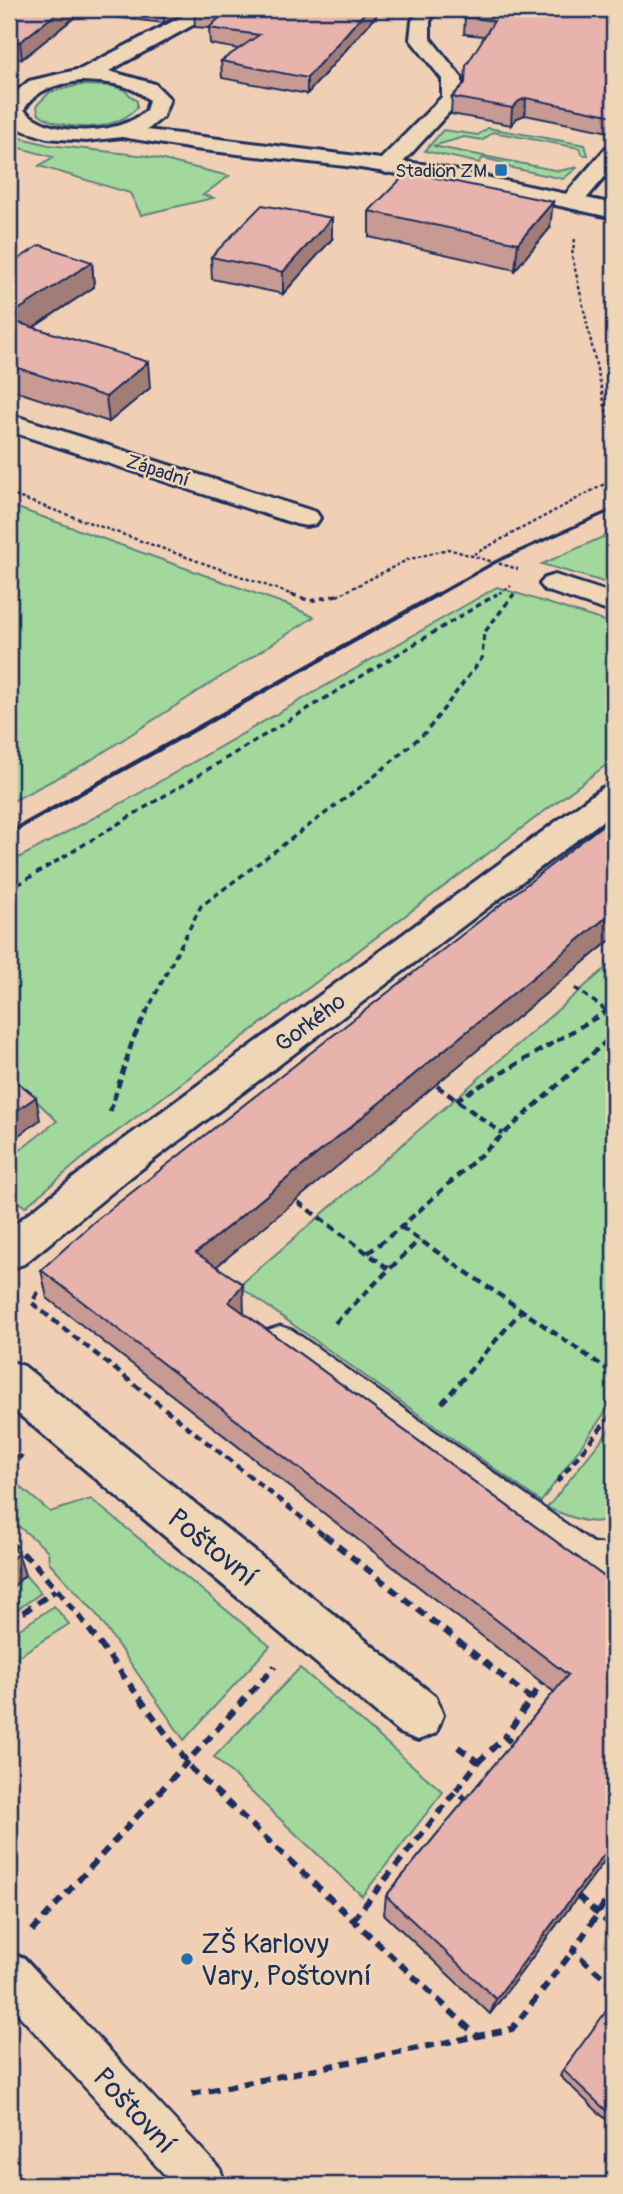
<svg xmlns="http://www.w3.org/2000/svg" width="623" height="2194" viewBox="0 0 623 2194" font-family="Pangolin,sans-serif">
<style>
.green{fill:#a2d89c;stroke:#5e847d;stroke-width:2}
.lines{fill:none;stroke-linecap:round;stroke-linejoin:round}
.service-casing{stroke:#1b2f5e;stroke-width:5}
.minor-casing{stroke:#1b2f5e;stroke-width:6}
.tertiary-casing{stroke:#1b2f5e;stroke-width:6}
.path-far3{stroke:#1b2f5e;stroke-width:2.5;stroke-dasharray:3.5 2.5;stroke-linecap:butt}
.path-far2{stroke:#1b2f5e;stroke-width:3.5;stroke-dasharray:6 4.5;stroke-linecap:butt}
.path-far1{stroke:#1b2f5e;stroke-width:4.5;stroke-dasharray:8 5;stroke-linecap:butt}
.path{stroke:#1b2f5e;stroke-width:6;stroke-dasharray:10 7;stroke-linecap:butt}
.service{fill:#eed6b6;fill-rule:evenodd}
.minor{fill:#eed6b6;fill-rule:evenodd}
.tertiary{fill:#eed6b6;fill-rule:evenodd}
.rail-far1{stroke:#1b2f5e;stroke-width:3.5}
.rail{stroke:#1b2f5e;stroke-width:4.5}
.wall{fill:#c79a94;stroke:#1b2f5e;stroke-width:2}
.shaded-wall{fill:#a27d78;stroke:#1b2f5e;stroke-width:2}
.building{fill:#e7b3ac;stroke:#1b2f5e;stroke-width:2}
.poi-dot{fill:#1f6fb2;stroke:#eed6b6;stroke-width:2.5}
.labels{text-anchor:middle;stroke-width:5;stroke-linejoin:round;paint-order:stroke}
.far-poi-label{font-size:19px;fill:#1b2f5e;stroke:#eed6b6;text-anchor:end}
.far-street-label{font-size:19px;fill:#1b2f5e;stroke:#eed6b6}
.street-label{font-size:23px;fill:#1b2f5e;stroke:#eed6b6}
.near-street-label{font-size:28px;fill:#1b2f5e;stroke:#eed6b6}
.near-poi-label{font-size:28px;fill:#1b2f5e;stroke:#eed6b6;text-anchor:start}
</style>
<rect width="100%" height="100%" fill="#f1cfb5"/>
<filter id="ink" filterUnits="userSpaceOnUse"><feTurbulence type="fractalNoise" baseFrequency=".0143" numOctaves="2"/><feDisplacementMap in="SourceGraphic" scale="14" xChannelSelector="R" yChannelSelector="G"/><feConvolveMatrix kernelMatrix="1 2 1 2 8 2 1 2 1" color-interpolation-filters="sRGB"/></filter>
<g filter="url(#ink)">
<path class="green" d="M80,85L112,86L124,90L137,101V108C115,132 63,133 38,113L37,105L50,92Z
M488,128L585,145L588,155H583L579,148L493,132L483,140L464,137L433,146L559,171L578,167L563,179L503,166L504,163L483,158L479,163L425,151L443,130L478,135Z
M9,135L49,145L147,156L229,176L203,195L213,198L141,215L130,193L39,166L53,157L9,145Z
M9,505L288,605L314,617L88,762L9,803Z
M614,532V585L542,564Z
M497,587L614,624V759L95,1148L25,1207L9,1194V1159L57,1121L9,1074V863L131,798Z
M614,961V1400L541,1502L239,1286Z
M614,1424V1514C597,1532 566,1514 547,1508Z
M9,1477L50,1512L91,1499L270,1646L184,1740L94,1611L49,1562L48,1551L9,1518Z
M25,1575L41,1593L9,1615V1591Z
M54,1606L69,1624L9,1662V1636Z
M300,1668L443,1792L362,1896L214,1757Z"/>
<g class="lines">
<defs>
<path id="service" d="M280,1326L292,1330L593,1543L614,1545V1579L587,1577L574,1572L268,1350L263,1340L268,1330Z
M9,1952L24,1958L220,2169L226,2185H174L9,2004Z"/>
<path id="minor" d="M420,9H438L430,21V38L462,78V98L394,172L386,173L375,167L378,162L442,97V79L410,39L412,21Z
M614,147V166L580,206H564L561,201L564,196L606,148Z
M9,414L316,512L320,518L316,524L306,526L296,524L9,431Z
M555,575L614,594V613L545,590L540,584L545,578Z
M614,785V812L132,1176L24,1264L9,1269V1229L104,1154L602,788Z
M9,1361L24,1366L436,1697L443,1715L436,1733L418,1740L400,1733L9,1406Z"/>
<path id="tertiary" d="M195,10L202,12L204,16L202,20L109,71L155,84L170,99L163,117L147,130L429,165L614,204V218L466,185L354,167L194,149L122,137L86,141L47,138L22,130L9,118L11,96L29,81L81,69ZM81,81C106,82 130,83 149,100L146,111C118,136 51,138 24,110C36,88 58,84 81,81Z"/>
</defs>
<use href="#service" class="service-casing"/>
<use href="#minor" class="minor-casing"/>
<use href="#tertiary" class="tertiary-casing"/>
<path class="path-far3" d="M575,239L572,255L614,447
M9,494L296,596
M474,554L614,479
M337,596L407,560L448,549L518,569
M494,596L511,586
M512,596L514,594"/>
<path class="path-far2" d="M291,594L310,601L341,594
M9,890L497,594
M575,988L610,1013
M146,1013L201,906L370,780L427,731L482,658L484,633L514,594
M604,1013L614,1003"/>
<path class="path-far1" d="M607,1011L614,1016
M437,1086L503,1134
M456,1100L607,1011
M110,1112L133,1039L147,1011
M298,1202L389,1269
M401,1227L614,1374
M368,1253L401,1227L614,1034
M38,1292L32,1303L326,1537
M335,1323L419,1240
M442,1403L522,1310
M9,1468L22,1455
M557,1482L614,1412"/>
<path class="path" d="M324,1535L531,1699L505,1737
M9,1542L34,1563L80,1617L192,1769L478,2037
M9,1622L56,1590
M531,1699L544,1679
M458,1747L478,1762L456,1791L469,1802
M478,1762L505,1737L514,1745
M614,1889L573,1951L614,1987
M578,1896L614,1928
M353,1920L456,1791
M32,1931L275,1666
M192,2094L512,2029L573,1951"/>
<use href="#service" class="service"/>
<use href="#minor" class="minor"/>
<use href="#tertiary" class="tertiary"/>
<path class="rail-far1" d="M435,596L497,561L614,509"/>
<path class="rail" d="M9,833L438,594"/>
</g>
<path class="wall" d="M9,9H192L164,23L80,13L22,59L9,57Z
M382,9L307,94L222,78L221,61L239,49L210,44L209,28L195,27L194,10Z
M392,9H418L415,11Z
M438,9H614V133L525,115L517,118L511,125L451,114L452,97L465,83L484,36L464,34L465,17L438,14Z
M614,169V190L609,189L612,171Z
M369,211L550,228L515,270L369,237Z
M332,239L283,294L212,279L211,257Z
M92,262L94,287L33,328L150,388L109,422L9,389V265Z
M614,816V937L216,1266L244,1313L614,1584V1848L490,2014L384,1914L386,1896L554,1692L47,1298L41,1270Z
M614,2017V2127L560,2076L563,2070Z"/>
<path class="shaded-wall" d="M62,9H79L80,13L22,59L20,42Z
M163,9H192L164,23Z
M368,9H382L307,94V78Z
M526,98L525,115L517,118L511,125L512,108L519,101Z
M553,202L550,228L515,270L518,243Z
M332,218V239L283,294V272Z
M92,262L94,287L9,343V316Z
M148,362L150,388L109,422L106,397Z
M614,911V937L199,1281L196,1253Z
M36,1097L40,1120L9,1142V1116Z
M243,1284L244,1312L231,1330L229,1302Z
M18,1553L25,1575L9,1591V1562Z
M614,1841V1848L490,2014L496,1999Z"/>
<path class="building" d="M9,9H62L20,42L9,41Z
M196,9H368L307,78L221,61L259,35L209,28L223,14L194,10Z
M470,9H614V116L526,98L519,101L512,108L452,97L465,83L466,66L494,21L465,17Z
M408,172L553,202L518,243L369,211Z
M262,205L332,218L283,272L211,257Z
M40,245L92,262L9,316V265Z
M9,320L148,362L106,397L9,365Z
M614,816V911L196,1253L243,1284L229,1302L614,1584V1841L496,1999L386,1896L568,1675L41,1270L95,1221Z
M9,1075L36,1097L9,1116Z
M9,1545L18,1553L9,1562Z
M607,2010L614,2017V2118L563,2070Z"/>
</g>
<g class="poi-dot">
<rect x="494" y="163" width="14" height="14" rx="3.5"/>
<circle cx="187" cy="1959" r="7"/>
</g>
<g class="labels">
<g class="far-poi-label">
<text x="487" y="177">Stadion ZM</text>
</g>
<g class="far-street-label">
<text transform="translate(158 470) rotate(18)" y="7">Západní</text>
</g>
<g class="street-label">
<text transform="translate(310 1022) rotate(-37)" y="8">Gorkého</text>
</g>
<g class="near-street-label">
<text transform="translate(213 1547) rotate(39)" y="10">Poštovní</text>
<text transform="translate(135 2110) rotate(47)" y="10">Poštovní</text>
</g>
<g class="near-poi-label">
<text x="201" y="1953">ZŠ Karlovy<tspan x="201" dy="32">Vary, Poštovní</tspan></text>
</g>
</g>
<rect width="623" height="2194" fill="none" stroke="#eed6b6" stroke-width="35"/>
<rect x="18" y="18" width="588" height="2159" fill="none" stroke="#1b2f5e" stroke-width="2.5" filter="url(#ink)"/>
</svg>
